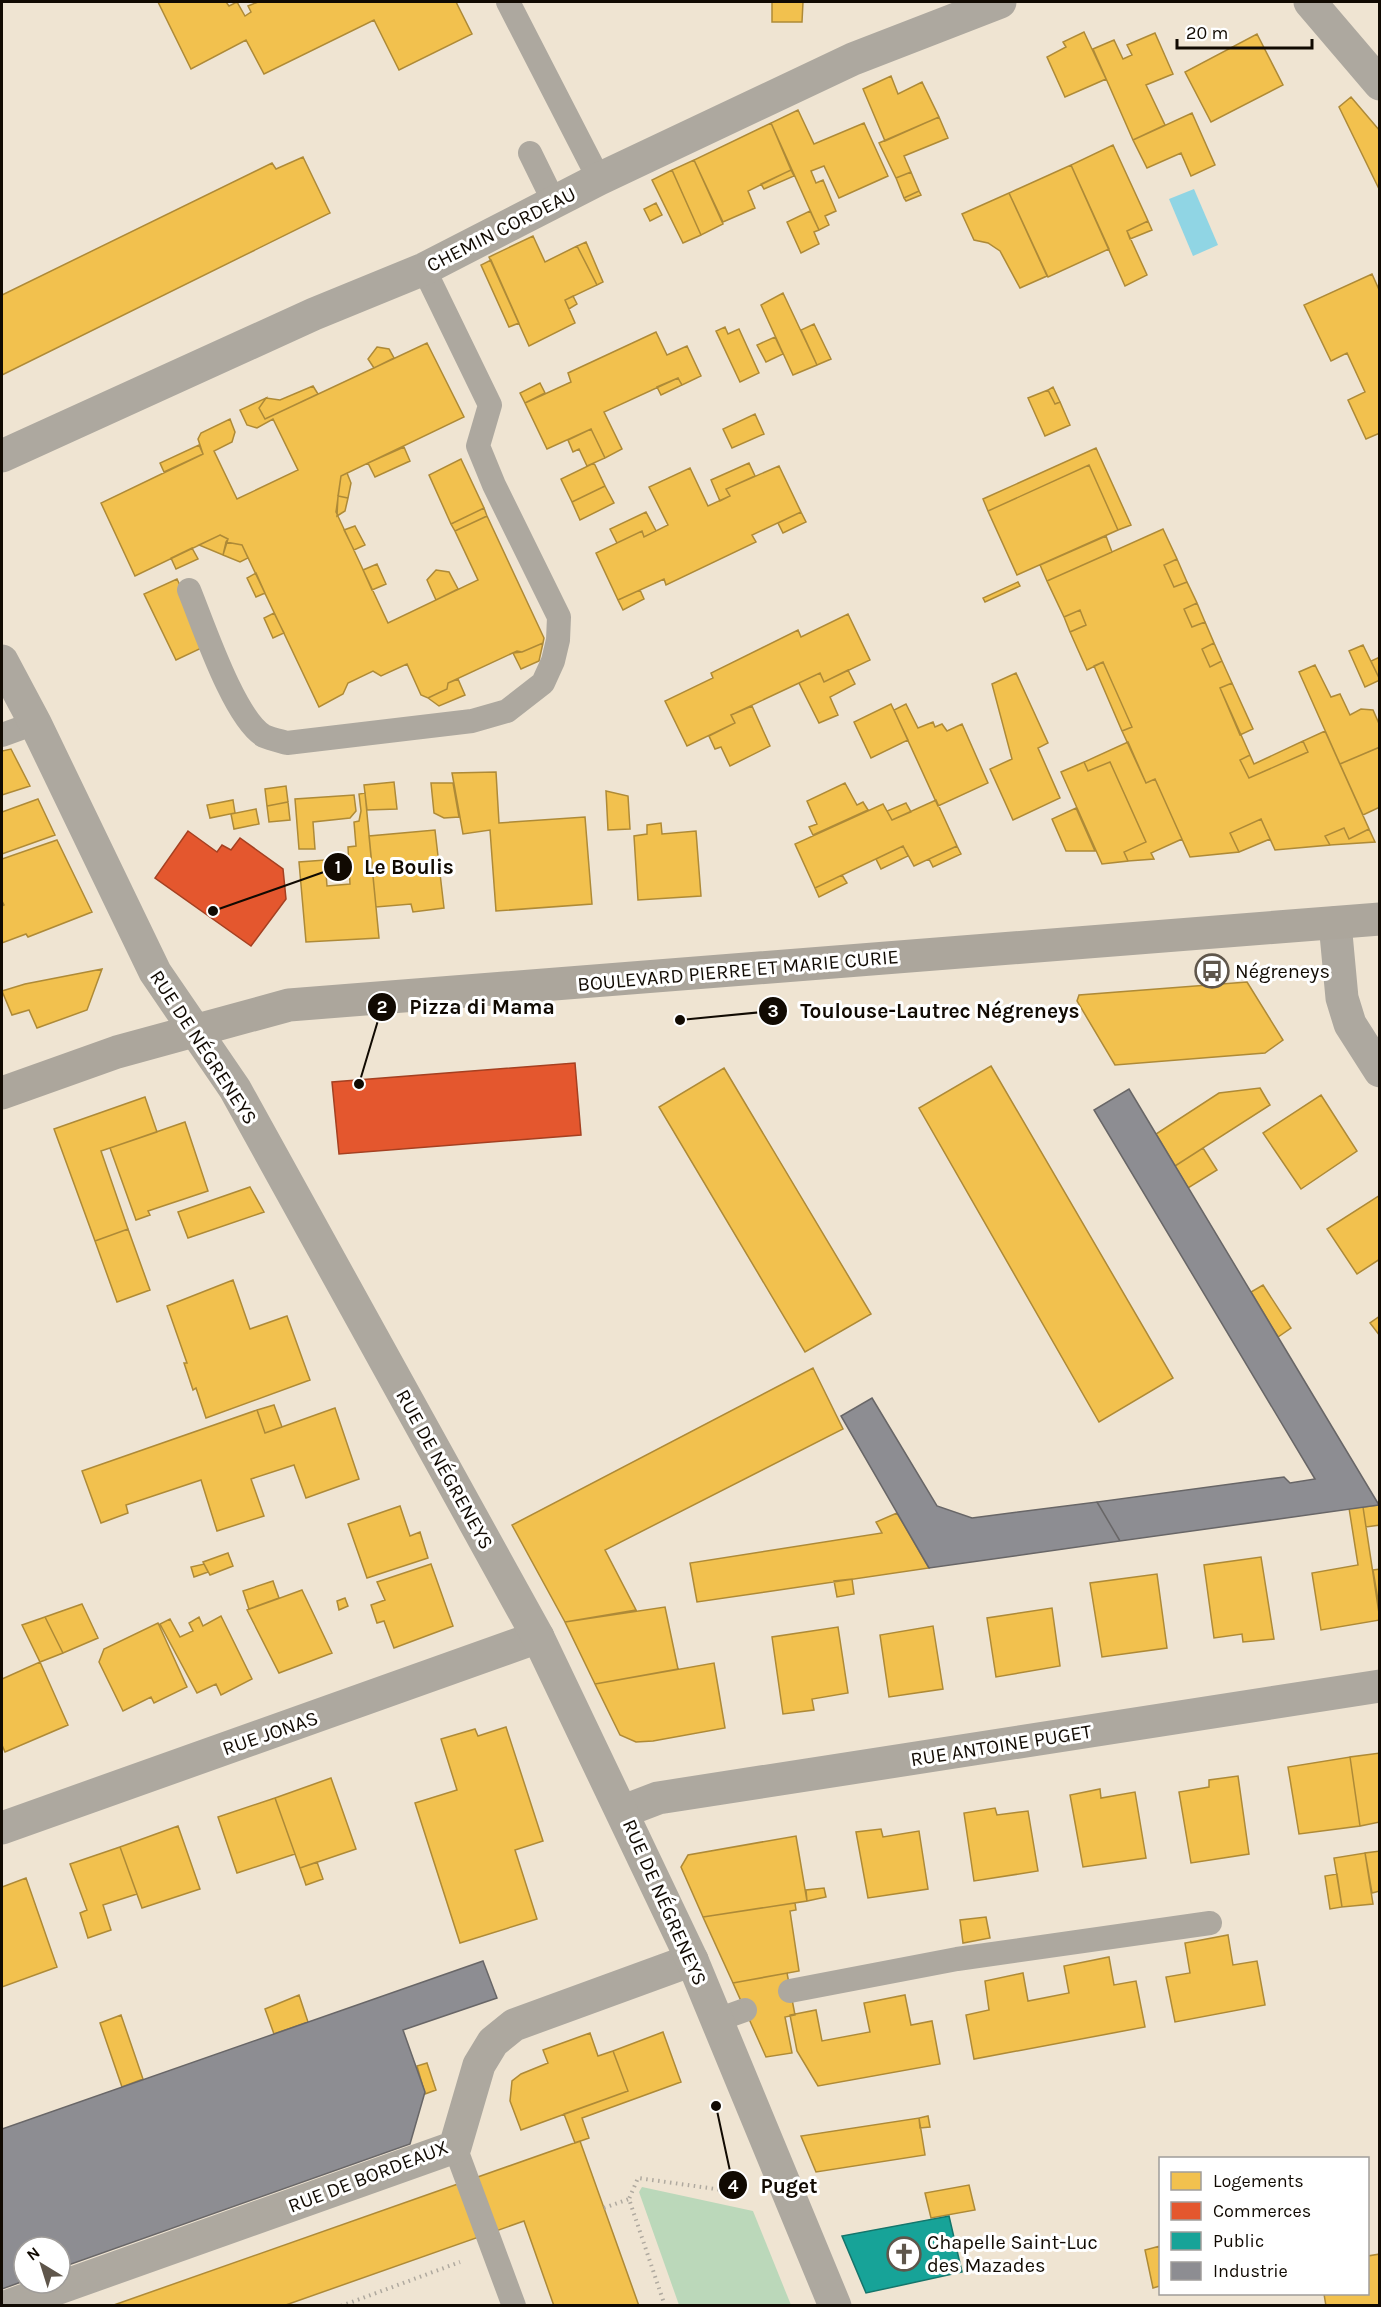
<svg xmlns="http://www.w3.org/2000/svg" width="1381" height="2307" viewBox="0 0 1381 2307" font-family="Karla,sans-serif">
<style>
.grass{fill:#bbd8ba}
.water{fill:#90d5e4}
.homes{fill:#f2c14e;stroke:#ae8a37;stroke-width:1.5}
.shops{fill:#e4572e;stroke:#a54021;stroke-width:1.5}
.public{fill:#17a398;stroke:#15756b;stroke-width:1.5}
.industry{fill:#8d8d92;stroke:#686667;stroke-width:1.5}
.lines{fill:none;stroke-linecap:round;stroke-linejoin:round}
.path{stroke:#afa99f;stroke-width:4;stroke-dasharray:1.5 4.5;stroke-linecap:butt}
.service{stroke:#ada89f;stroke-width:24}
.minor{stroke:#ada89f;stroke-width:33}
.tertiary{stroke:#ada89f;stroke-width:33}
.secondary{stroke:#aca69c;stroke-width:33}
.labels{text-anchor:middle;stroke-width:6;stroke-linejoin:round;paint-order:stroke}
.street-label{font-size:20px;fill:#110a02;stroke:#fff}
.poi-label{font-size:20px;fill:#110a02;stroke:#fff;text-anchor:start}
.leader{fill:none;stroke:#110a02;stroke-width:2}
.callout-dot{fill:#110a02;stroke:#fff;stroke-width:2}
.mark-label{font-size:18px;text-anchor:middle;font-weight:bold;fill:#fff}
.callout-label{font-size:21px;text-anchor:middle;font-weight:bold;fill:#110a02;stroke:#fff;stroke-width:6;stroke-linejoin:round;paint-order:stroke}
</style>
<rect width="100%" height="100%" fill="#efe4d2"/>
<path class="grass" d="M642,2187L753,2211L791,2305H679L639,2192Z"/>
<path class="water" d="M1194,189L1218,245L1193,256L1169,199Z"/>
<path class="homes" d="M158,2H226L229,6L237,2L245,16L251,12L248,6L258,2H456L472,34L399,70L374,20L264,74L246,40L191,69Z
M772,2H803L802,22H772Z
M1084,32L1106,79L1065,97L1047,57L1066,47L1063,42Z
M1155,33L1173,74L1146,85L1165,125L1133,140L1093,49L1114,40L1123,59L1132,55L1127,45Z
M1257,34L1283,85L1211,122L1185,72Z
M891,76L898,94L922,82L939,117L885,141L863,89Z
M1351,97L1380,131V191L1339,107Z
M798,110L814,144L864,123L888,176L839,198L824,166L811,171L816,183L823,180L836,211L825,216L829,225L819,230L771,123Z
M1192,113L1215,165L1191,176L1181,153L1147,168L1133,140Z
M939,117L948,138L904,156L911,172L896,178L879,143Z
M771,123L791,170L748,191L755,208L723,222L694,160Z
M1113,145L1148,221L1127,231L1147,275L1125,286L1071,165Z
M303,157L330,213L2,375V295L272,163L276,169Z
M694,160L723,224L701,235L672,170Z
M1071,165L1109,249L1048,277L1009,193Z
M672,170L701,235L683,243L652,180Z
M791,170L794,176L764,189L761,184Z
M911,172L919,191L904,198L896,178Z
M919,191L921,195L906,201L904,198Z
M1009,193L1047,276L1020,288L1000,251L988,243L974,240L962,214Z
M656,203L662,215L650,221L644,209Z
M810,211L819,230L814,232L819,244L801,253L787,222Z
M1148,221L1152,230L1130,239L1127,231Z
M533,236L545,262L577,246L597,285L565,300L575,323L529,346L489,257Z
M586,242L603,282L597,285L577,246Z
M491,260L519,323L509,327L481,265Z
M1372,274L1380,292V433L1366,439L1348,400L1365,392L1347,353L1331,361L1304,305Z
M783,293L817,365L793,375L761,305Z
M573,296L577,304L569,309L565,300Z
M814,324L831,359L817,365L801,330Z
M725,327L728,334L739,329L759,373L740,382L716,331Z
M656,332L667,355L687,346L701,376L682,385L678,378L604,412L622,449L605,458L591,429L547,449L525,403L571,382L568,373Z
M775,337L783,354L766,362L757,345Z
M427,343L464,417L341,476L336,512L388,623L478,580L455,531L487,516L544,638L543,643L522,652L517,651L448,683L447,689L428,698L421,695L407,664L381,676L373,671L348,683L343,694L319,707L242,545L226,542L228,539L220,535L135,576L101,503L203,454L198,439L201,433L230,419L235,432L232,442L214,451L237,499L298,470L273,419L257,428L247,425L240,410L266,398L259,408L265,419Z
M377,347L389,349L394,358L374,368L368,359Z
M678,378L682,385L661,395L657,387Z
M540,383L545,393L525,403L520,393Z
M313,386L318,394L265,419L259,408L266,398L280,400Z
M1053,387L1060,402L1055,404L1048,390Z
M1048,390L1055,404L1060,402L1070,425L1045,436L1028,398Z
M755,414L764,434L732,448L723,429Z
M591,429L605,458L587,466L579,449L573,452L568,440Z
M199,445L203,454L164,472L160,463Z
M404,447L410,461L375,477L368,463Z
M1096,448L1131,525L1118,530L1089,465L988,511L983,499Z
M461,459L484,508L451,524L429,475Z
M594,463L605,486L572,502L561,479Z
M749,463L755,476L726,489L730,496L720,501L711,480Z
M1089,465L1118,530L1017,575L988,511Z
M779,466L801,512L752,535L756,542L666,585L664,579L618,600L596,553L642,531L644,537L668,525L649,487L690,468L708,506L730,496L726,489Z
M347,473L351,483L348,498L338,496L341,476Z
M605,486L614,503L580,520L572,502Z
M338,496L348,498L345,511L337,516Z
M484,508L487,516L455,531L451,524Z
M646,512L656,531L644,537L642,531L617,543L610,529Z
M801,512L806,522L783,533L778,523Z
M355,526L365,545L354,550L344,530Z
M1163,529L1177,559L1164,565L1174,587L1187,582L1197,603L1184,609L1192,627L1205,622L1214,643L1202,649L1210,667L1222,661L1232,683L1220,688L1250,755L1240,760L1249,778L1308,752L1303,741L1325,731L1369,829L1349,839L1344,828L1325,836L1330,845L1275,850L1261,819L1230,833L1239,852L1190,857L1155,779L1146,783L1122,731L1132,727L1103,662L1087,670L1070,632L1086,625L1080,610L1064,617L1047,581Z
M220,535L228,539L223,555L199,545Z
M1106,536L1112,552L1047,581L1040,565Z
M226,542L242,545L248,558L240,562L223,555Z
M192,548L198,559L176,569L171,558Z
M1177,559L1187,582L1174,587L1164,565Z
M377,564L386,584L372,590L363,570Z
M436,570L449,572L458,589L436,600L427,580Z
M256,573L265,593L256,597L247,578Z
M177,579L208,645L176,660L144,594Z
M1018,582L1020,586L985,602L983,598Z
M640,590L644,599L623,610L618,600Z
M1197,603L1205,622L1192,627L1184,609Z
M1080,610L1086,625L1070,632L1064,617Z
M274,613L284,633L273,638L264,618Z
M848,614L870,660L824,682L820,673L799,683L731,715L735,723L687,746L665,701L713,678L711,673L798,630L801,637Z
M543,643L539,661L521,669L513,653L522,652Z
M1214,643L1222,661L1210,667L1202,649Z
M1363,645L1380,680L1365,687L1349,651Z
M1380,657V680L1371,661Z
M1103,662L1132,727L1122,731L1094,666Z
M1315,665L1331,697L1340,694L1350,715L1361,709L1373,710L1380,726V747L1340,764L1299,672Z
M848,670L855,684L830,697L838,715L819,723L799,683L820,673L824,682Z
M1016,673L1048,743L1038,748L1060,798L1013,820L990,769L1012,759L992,684Z
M458,679L465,695L439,706L428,698L447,689L448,683Z
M1232,683L1253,729L1240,735L1220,688Z
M891,704L908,740L871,758L854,722Z
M906,704L918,728L933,722L935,727L942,724L947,731L962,724L988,783L938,806L894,710Z
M752,706L770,746L730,766L721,747L715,749L709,736L735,723L731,715Z
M1303,741L1308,752L1249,778L1240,760L1250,755L1254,764Z
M1128,742L1146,783L1155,779L1182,839L1151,853L1154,859L1128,861L1124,852L1146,842L1110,762L1088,771L1084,762Z
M1380,747V807L1363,815L1340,764Z
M11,749L30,786L2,795V751Z
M1084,762L1088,771L1110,762L1146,842L1124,852L1128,861L1102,864L1061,772Z
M496,772L499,823L585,817L592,904L496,911L490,830L463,834L452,773Z
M394,782L397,809L367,810L364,785Z
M431,783H453L459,817L444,818L434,813Z
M845,783L857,805L863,802L868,810L813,835L809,827L817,824L807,801Z
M286,786L288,802L267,806L265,789Z
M606,791L628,796L630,829L608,830Z
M365,793L379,938L306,942L299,862L325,860L327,886L350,884L348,847L356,846L354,822L359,821L361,811L359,794Z
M354,795L356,811L350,818L313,822L315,849H299L295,799Z
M38,799L55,835L2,854V812Z
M233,800L235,813L210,818L207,805Z
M936,800L957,846L914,866L903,846L815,888L795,844L883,804L892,820Z
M288,802L290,820L269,822L267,806Z
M906,803L911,812L892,820L887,811Z
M1076,808L1095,851H1066L1052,819Z
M256,809L259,824L234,829L231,814Z
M1261,819L1270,839L1239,852L1230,833Z
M661,823L662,834L696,831L701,896L638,900L634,836L647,834V825Z
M1344,828L1349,839L1369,829L1375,842L1330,845L1325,836Z
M435,830L444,908L413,912L411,904L376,907L369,836Z
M57,840L92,912L28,937L26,934L2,943V906L4,905L2,901V859Z
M903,846L908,856L881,869L876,859Z
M957,846L961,854L933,867L929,859Z
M842,875L847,883L819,897L815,888Z
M102,969L87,1010L37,1028L29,1010L12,1015L2,991L25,984Z
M1247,982L1283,1040L1265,1053L1115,1065L1077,1001L1079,995Z
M991,1066L1173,1378L1099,1422L919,1108Z
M724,1068L871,1314L805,1352L659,1107Z
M1260,1088L1270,1105L1175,1166L1156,1134L1219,1093Z
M1321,1095L1357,1151L1301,1189L1263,1133Z
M145,1097L157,1132L101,1151L128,1229L95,1241L54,1129Z
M185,1122L208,1191L148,1211L150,1215L136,1220L110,1148Z
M1203,1148L1217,1170L1188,1188L1175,1166Z
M250,1187L264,1212L188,1238L178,1212Z
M1380,1195V1259L1357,1274L1327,1229Z
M128,1229L150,1290L117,1302L95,1241Z
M233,1280L250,1329L287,1316L310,1380L206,1418L196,1388L193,1390L184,1363H187L167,1306Z
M1263,1285L1291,1328L1278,1337L1251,1292Z
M1380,1316V1336L1370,1323Z
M813,1368L843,1429L605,1550L636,1610L565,1622L512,1525Z
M274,1405L282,1427L265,1433L257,1410Z
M335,1408L359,1479L306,1498L294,1465L251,1479L264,1516L217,1531L201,1480L126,1505L128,1513L101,1523L82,1471L257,1410L265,1433Z
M1379,1505L1380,1525L1366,1527L1363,1507Z
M400,1506L410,1536L420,1532L428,1558L367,1578L348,1524Z
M1363,1507L1380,1620L1321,1630L1312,1573L1358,1565L1349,1508Z
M897,1513L929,1568L697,1602L690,1563L882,1533L876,1522Z
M228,1553L233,1566L210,1575L203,1562Z
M1261,1557L1274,1639L1243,1642L1242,1634L1214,1638L1204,1565Z
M204,1564L208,1572L194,1577L191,1567Z
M431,1564L453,1626L394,1648L384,1621L377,1623L371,1605L385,1600L377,1582Z
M1380,1569V1612L1373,1570Z
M1157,1574L1167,1648L1102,1657L1090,1583Z
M852,1579L854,1594L837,1597L834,1581Z
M273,1581L279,1598L249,1609L243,1591Z
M302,1590L332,1653L279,1673L247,1610Z
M345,1598L348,1606L339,1610L337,1601Z
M82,1604L98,1638L63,1653L45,1617Z
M665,1607L678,1669L595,1684L565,1622Z
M1052,1608L1060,1666L996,1677L987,1618Z
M221,1616L252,1679L221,1695L216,1684L197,1693L160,1624L170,1619L180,1637L193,1631L189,1623L199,1617L203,1626Z
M45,1617L63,1653L40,1662L22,1625Z
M158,1623L187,1687L154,1703L151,1697L123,1711L99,1662L104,1649Z
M933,1626L943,1689L889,1697L880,1635Z
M838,1627L848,1693L812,1699L814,1710L783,1714L772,1637Z
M40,1662L68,1725L5,1752L2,1745V1679Z
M714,1663L725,1728L653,1741L636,1742L620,1735L595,1684Z
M506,1727L543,1841L515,1850L537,1919L460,1943L415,1803L457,1790L441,1739L475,1729L478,1736Z
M1380,1753V1822L1360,1826L1350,1757Z
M1350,1757L1360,1826L1299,1834L1288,1767Z
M1238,1776L1249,1854L1191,1863L1179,1792L1209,1787V1780Z
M331,1778L356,1849L300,1868L275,1798Z
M1100,1789L1101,1798L1135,1792L1146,1858L1083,1867L1070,1795Z
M275,1798L295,1854L237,1873L218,1817Z
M995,1808L997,1815L1028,1811L1038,1871L974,1881L964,1813Z
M178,1826L200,1889L142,1908L120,1847Z
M881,1829L883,1837L919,1831L928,1889L868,1898L856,1832Z
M796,1836L807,1901L703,1917L681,1867L688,1855Z
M120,1847L137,1894L103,1905L111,1930L88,1938L80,1913L87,1910L70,1864Z
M1380,1851V1891L1372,1893L1365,1853Z
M1365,1853L1373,1904L1342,1907L1334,1858Z
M317,1862L323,1879L306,1885L300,1868Z
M1337,1874L1342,1907L1330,1909L1325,1876Z
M26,1878L57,1967L2,1987V1887Z
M824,1888L826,1897L807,1901L806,1890Z
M795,1903L796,1910L790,1911L799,1971L733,1983L703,1917Z
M986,1917L990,1938L963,1943L960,1920Z
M1228,1935L1233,1965L1257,1961L1265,2005L1175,2022L1166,1977L1190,1973L1185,1943Z
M1109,1957L1114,1985L1136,1981L1145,2027L974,2059L966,2015L989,2010L985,1981L1023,1973L1028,2001L1069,1993L1064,1966Z
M787,1973L795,2015L785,2017L792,2053L766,2057L733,1983Z
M299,1995L308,2022L274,2034L265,2009Z
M905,1995L911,2025L932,2021L940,2064L818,2086L797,2051L790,2015L816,2010L822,2041L870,2032L864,2003Z
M121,2015L143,2079L122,2087L100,2023Z
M663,2032L681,2082L582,2118L589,2138L575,2143L564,2114L628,2091L613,2051Z
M590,2033L598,2056L613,2051L628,2091L521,2130L510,2101L512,2081L521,2074L548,2063L543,2050Z
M427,2063L436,2090L425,2094L417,2066Z
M928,2116L930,2127L920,2128L919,2118Z
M919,2118L925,2155L816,2172L801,2136Z
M580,2141L639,2306H554L524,2221L283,2306H111Z
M969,2185L975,2210L931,2218L925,2193Z
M1160,2246V2286L1153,2288L1145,2250Z
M1380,2254V2306H1326L1324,2294H1368V2256Z"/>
<path class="shops" d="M188,831L217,852L222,845L231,850L240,838L283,869L286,899L251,946L155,878Z
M575,1063L581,1135L339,1154L332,1082Z"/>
<path class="public" d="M949,2216L962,2272L866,2293L842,2236Z"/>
<path class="industry" d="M1129,1089L1278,1337L1379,1505L1120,1541L1097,1502L1284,1477L1290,1483L1315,1479L1094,1110Z
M872,1398L937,1506L972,1518L1097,1502L1120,1541L929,1568L841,1416Z
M483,1961L497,1998L403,2030L425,2092L410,2144L60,2268V2247H24V2281L2,2289V2129Z"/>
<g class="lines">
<path class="path" d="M604,2208L629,2199
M341,2306L460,2262
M665,2306L629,2199L638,2178L744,2193"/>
<path class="service" d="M508,2L599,179
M530,153L554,202
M189,590C203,624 234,718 264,736C271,739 280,741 287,743L472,721L507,711L543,683L553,661L558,640L559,617L494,485L478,446L490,405L424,269
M2,735L35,723
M790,1991L957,1959L1210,1923
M717,2020L745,2010
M455,2147L514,2306"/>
<path class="minor" d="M2,456L314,314L424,269L599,179L853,59L1000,2
M1335,923L1342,998L1350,1024L1380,1071
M624,1811L658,1798L1380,1686
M2,1828L538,1637
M8,2306L455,2147L479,2065L493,2042L514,2025L692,1960"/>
<path class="tertiary" d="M1310,2L1380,84
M2,661L35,723L155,972L235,1089L538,1637L692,1960L835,2306"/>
<path class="secondary" d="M2,1093L117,1052L289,1005L1380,919"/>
</g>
<defs>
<symbol id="bus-ring" viewBox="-11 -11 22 22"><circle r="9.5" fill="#fff" stroke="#5f564b" stroke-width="1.5"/><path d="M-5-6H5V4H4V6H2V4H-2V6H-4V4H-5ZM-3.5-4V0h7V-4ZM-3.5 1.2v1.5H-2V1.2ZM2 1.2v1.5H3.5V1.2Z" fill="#5f564b"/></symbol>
<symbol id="church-ring" viewBox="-11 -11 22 22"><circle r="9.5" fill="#fff" stroke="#5f564b" stroke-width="1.5"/><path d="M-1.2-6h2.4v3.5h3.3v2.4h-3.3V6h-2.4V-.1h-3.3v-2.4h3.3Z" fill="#5f564b"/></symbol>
</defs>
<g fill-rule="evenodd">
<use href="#bus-ring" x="1193" y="952" width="38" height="38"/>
<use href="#church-ring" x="885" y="2235" width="38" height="38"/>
</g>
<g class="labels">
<g class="street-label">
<text transform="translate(501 229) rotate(-27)" y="7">CHEMIN CORDEAU</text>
<text transform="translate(738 970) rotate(-5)" y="7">BOULEVARD PIERRE ET MARIE CURIE</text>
<text transform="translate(204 1047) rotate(57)" y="7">RUE DE NÉGRENEYS</text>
<text transform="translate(445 1469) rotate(61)" y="7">RUE DE NÉGRENEYS</text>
<text transform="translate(270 1733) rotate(-19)" y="7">RUE JONAS</text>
<text transform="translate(1001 1745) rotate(-9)" y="7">RUE ANTOINE PUGET</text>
<text transform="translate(665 1902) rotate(66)" y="7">RUE DE NÉGRENEYS</text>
<text transform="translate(368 2176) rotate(-21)" y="7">RUE DE BORDEAUX</text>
</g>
<g class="poi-label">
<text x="1235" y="978">Négreneys</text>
<text x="927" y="2249">Chapelle Saint-Luc<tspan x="927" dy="23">des Mazades</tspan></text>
</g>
</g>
<path class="leader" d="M213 911L338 867M359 1084L382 1007M680 1020L773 1011M716 2106L733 2185"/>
<g class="callout-dot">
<circle cx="213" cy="911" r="6"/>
<circle cx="359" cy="1084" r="6"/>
<circle cx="680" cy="1020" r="6"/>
<circle cx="716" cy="2106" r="6"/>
<circle cx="338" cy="867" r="15"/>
<circle cx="382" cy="1007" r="15"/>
<circle cx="773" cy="1011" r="15"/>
<circle cx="733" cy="2185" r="15"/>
</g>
<g class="mark-label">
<text x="338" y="873">1</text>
<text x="382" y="1013">2</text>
<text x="773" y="1017">3</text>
<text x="733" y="2192">4</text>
</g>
<g class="callout-label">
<text x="409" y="874">Le Boulis</text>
<text x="482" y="1014">Pizza di Mama</text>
<text x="940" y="1018">Toulouse-Lautrec Négreneys</text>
<text x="789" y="2193">Puget</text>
</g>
<rect width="1381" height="2307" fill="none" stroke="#110a02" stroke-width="6"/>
<rect x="1159" y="2157" width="210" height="138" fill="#ffffff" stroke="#a09d9a" stroke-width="1.5"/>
<rect x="1171" y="2172" width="30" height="18" fill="#f2c14e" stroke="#a09d9a" stroke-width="1.5"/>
<text x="1213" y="2187" font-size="18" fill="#110a02">Logements</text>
<rect x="1171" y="2202" width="30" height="18" fill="#e4572e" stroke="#a09d9a" stroke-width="1.5"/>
<text x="1213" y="2217" font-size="18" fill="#110a02">Commerces</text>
<rect x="1171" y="2232" width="30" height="18" fill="#17a398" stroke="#a09d9a" stroke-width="1.5"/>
<text x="1213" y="2247" font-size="18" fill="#110a02">Public</text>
<rect x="1171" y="2262" width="30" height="18" fill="#8d8d92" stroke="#a09d9a" stroke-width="1.5"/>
<text x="1213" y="2277" font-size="18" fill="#110a02">Industrie</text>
<g transform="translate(42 2265) rotate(322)"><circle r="28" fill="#ffffff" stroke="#a09d9a" stroke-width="1.5"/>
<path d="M0-4.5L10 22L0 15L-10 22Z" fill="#5f564b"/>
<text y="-9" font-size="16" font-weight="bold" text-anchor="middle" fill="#110a02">N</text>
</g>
<path d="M1177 39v9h135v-9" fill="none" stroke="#110a02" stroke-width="3"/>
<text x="1186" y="39" font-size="18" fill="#110a02" stroke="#ffffff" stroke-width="4.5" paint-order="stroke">20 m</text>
</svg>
